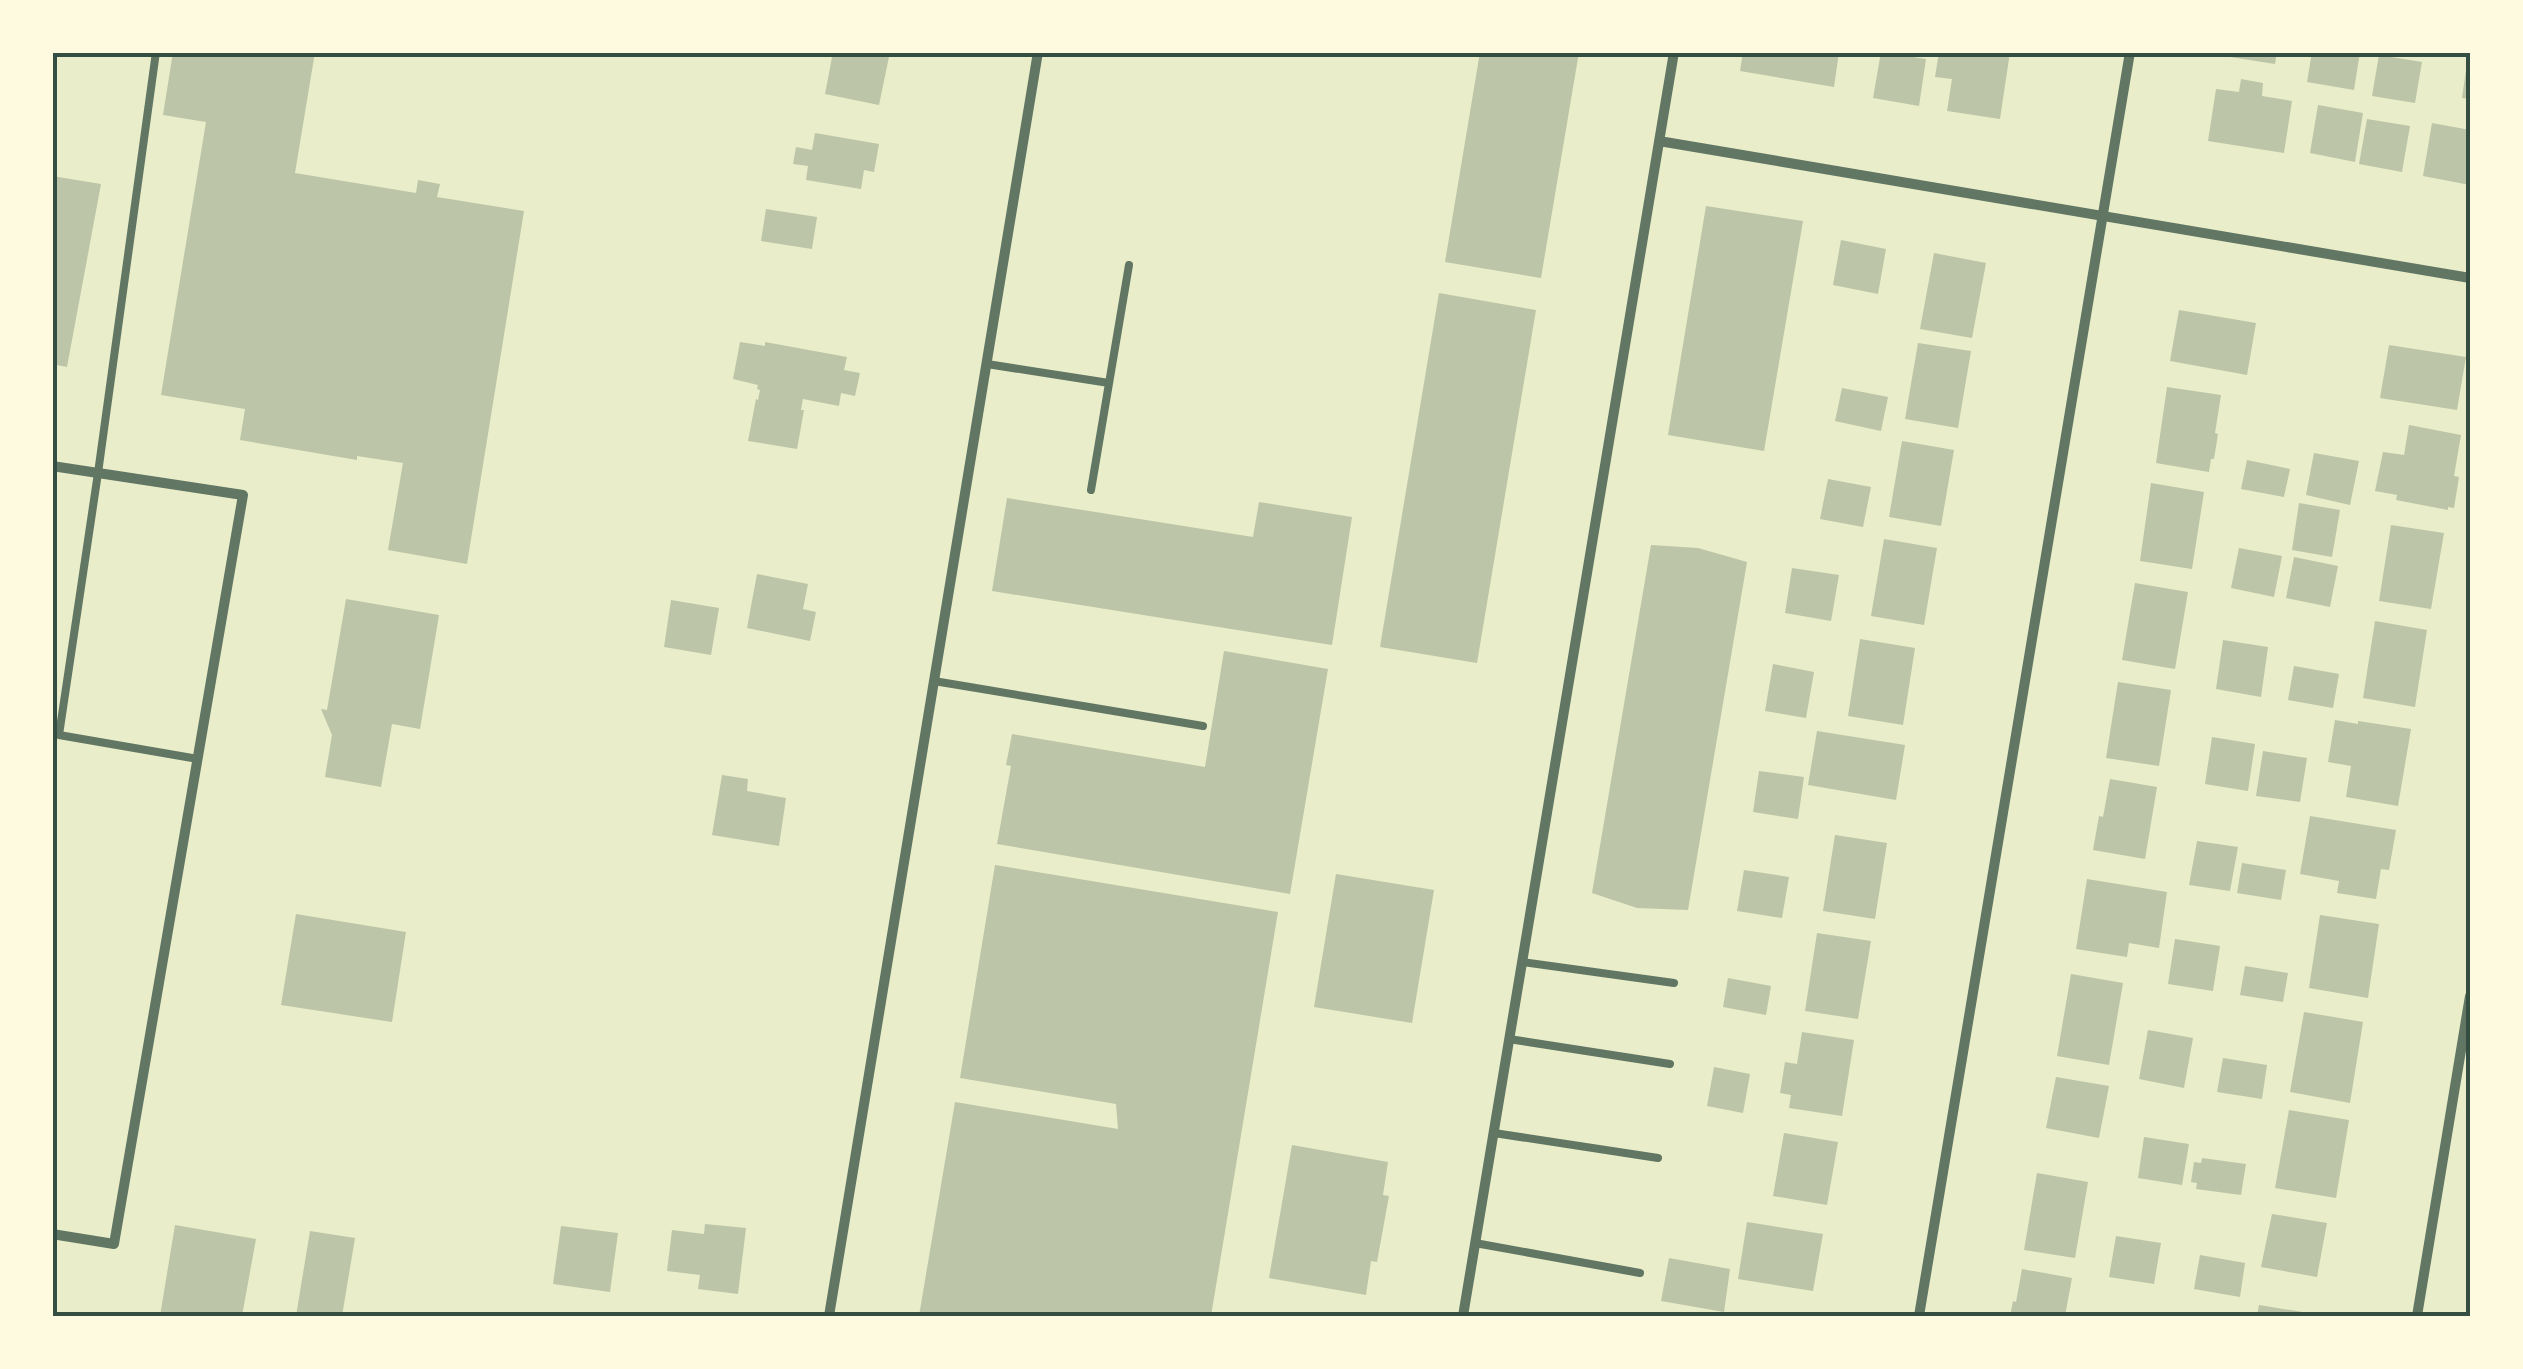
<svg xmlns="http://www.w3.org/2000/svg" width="2523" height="1369" viewBox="0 0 2523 1369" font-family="Roboto,sans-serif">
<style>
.building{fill:#bcc5a7}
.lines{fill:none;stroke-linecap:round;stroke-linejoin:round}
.service{stroke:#617663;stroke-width:8}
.minor{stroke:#617663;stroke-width:10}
.neatline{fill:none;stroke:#344e41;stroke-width:4}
</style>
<rect width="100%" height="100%" fill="#e9edc9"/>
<path class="building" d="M173,52H315L295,173L416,193L418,180L440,184L437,197L524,211L467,564L388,550L403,463L357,456V460L240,440L245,409L161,395L206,122L163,115Z
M833,52H890L879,105L825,94Z
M1480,52H1579L1541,278L1445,262Z
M1743,52H1839L1834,87L1740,71Z
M1881,52L1926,59L1919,106L1873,98Z
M1939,52H2010L2000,119L1947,111L1952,79L1935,77Z
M2224,52H2277L2275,64L2224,56Z
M2312,52H2360L2354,90L2307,82Z
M2379,55L2422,62L2415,103L2372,96Z
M2468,56H2470V99L2462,98Z
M2241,79L2263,83L2262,96L2292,101L2284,153L2208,141L2216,89L2239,92Z
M2318,105L2363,113L2355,162L2310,153Z
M2367,119L2410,126L2402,172L2359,164Z
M2432,123L2470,130V185L2423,176Z
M815,133L879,144L874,172L864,170L861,189L806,180L808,166L793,164L796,147L812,150Z
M52,176L101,184L67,367L52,364Z
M1706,206L1803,221L1764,451L1668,435Z
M766,209L817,217L812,249L761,241Z
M1841,240L1886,249L1878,294L1833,285Z
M1934,253L1986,263L1972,338L1920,329Z
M1439,293L1536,310L1477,663L1380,647Z
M2179,310L2256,323L2247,375L2170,361Z
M740,342L765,346V342L847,357L844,370L860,373L855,396L841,393L839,406L803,399L801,410H804L797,449L748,441L756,399L758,400L760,390L757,389L758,385L733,379Z
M1918,343L1971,351L1958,428L1905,419Z
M2389,345L2466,357L2457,410L2380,398Z
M2167,387L2221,395L2215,433L2218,434L2214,459H2211L2209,472L2156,463Z
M1842,388L1888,397L1881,431L1835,421Z
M2409,425L2461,435L2454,476L2459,477L2454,508L2448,507V510L2396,500L2397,495L2375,491L2383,452L2404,455Z
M1902,441L1954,450L1941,526L1889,517Z
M2314,453L2359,461L2350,505L2306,495Z
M2247,460L2290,469L2284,497L2241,489Z
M1828,479L1871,487L1863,527L1820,519Z
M2151,483L2204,492L2192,569L2140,561Z
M1007,498L1253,537L1259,502L1352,517L1332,645L992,591Z
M2299,503L2340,510L2332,557L2292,550Z
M2391,525L2444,533L2431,609L2379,601Z
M1884,539L1937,548L1924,625L1871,616Z
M1651,545L1698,548L1747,562L1688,910L1637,908L1592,893Z
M2239,548L2282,556L2274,597L2231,588Z
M2294,557L2338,566L2330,607L2286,598Z
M1792,568L1839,575L1831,621L1785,613Z
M757,574L808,584L803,609L816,612L810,641L747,628Z
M2135,583L2188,592L2175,669L2122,660Z
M346,599L439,615L420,729L392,724L381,787L325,777L332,735L321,709L327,710Z
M671,600L719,608L711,655L664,647Z
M2375,621L2427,630L2415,707L2363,698Z
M1860,639L1915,648L1903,725L1848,716Z
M2223,640L2268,647L2261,697L2216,689Z
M1224,651L1328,669L1290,894L997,844L1011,766L1006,765L1012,734L1205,767Z
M1773,664L1814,672L1806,718L1765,711Z
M2294,666L2339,674L2333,708L2288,700Z
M2118,682L2171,690L2159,766L2106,758Z
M2335,720L2358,724V721L2411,729L2398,806L2346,797L2351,766L2328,762Z
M1817,731L1905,745L1896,800L1808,785Z
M2212,737L2255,744L2248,791L2205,784Z
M2263,751L2307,758L2300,802L2256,796Z
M1759,771L1804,777L1798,819L1753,812Z
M722,775L748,779L747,791L786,798L779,846L712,835Z
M2110,779L2157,787L2145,859L2093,850L2099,816L2103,817Z
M2310,816L2396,830L2389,870L2381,869L2376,899L2337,893L2339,881L2300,874Z
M1835,835L1887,843L1875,919L1823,911Z
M2197,841L2238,847L2230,891L2189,885Z
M2242,863L2286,870L2281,900L2237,893Z
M995,865L1278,912L1211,1316H919L955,1102L1118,1129L1116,1104L960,1078Z
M1744,870L1789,877L1782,918L1737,911Z
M1336,874L1434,890L1412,1023L1314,1007Z
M2087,879L2167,892L2159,948L2129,943L2127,957L2076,949Z
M296,914L406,932L392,1022L281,1005Z
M2320,915L2379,924L2368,998L2309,988Z
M1817,933L1871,941L1858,1019L1805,1011Z
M2175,939L2220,946L2213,991L2168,984Z
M2245,966L2288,973L2283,1002L2240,995Z
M2071,974L2123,983L2109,1065L2057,1056Z
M1728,978L1771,986L1766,1015L1723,1007Z
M2304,1012L2363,1022L2350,1103L2290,1092Z
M2148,1030L2193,1038L2184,1088L2139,1079Z
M1802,1032L1854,1040L1842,1116L1789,1108L1791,1095L1780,1093L1785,1062L1797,1064Z
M2223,1058L2267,1065L2262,1099L2217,1092Z
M1714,1067L1750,1074L1743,1113L1707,1106Z
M2056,1077L2109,1086L2099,1138L2046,1128Z
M2289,1110L2349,1120L2336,1198L2275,1188Z
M1784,1133L1838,1142L1827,1205L1773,1196Z
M2144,1137L2189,1144L2182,1185L2138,1178Z
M1292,1145L1388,1162L1383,1195L1389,1196L1377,1262L1371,1261L1366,1295L1269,1278Z
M2202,1158L2246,1164L2241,1195L2196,1189L2197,1183L2191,1182L2194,1162L2201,1163Z
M2037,1173L2088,1182L2075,1258L2024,1250Z
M2272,1214L2327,1223L2317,1277L2261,1267Z
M1747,1222L1823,1234L1813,1291L1738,1279Z
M705,1224L746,1228L738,1294L698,1289L700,1275L667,1271L672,1230L704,1234Z
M175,1225L256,1239L242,1316H160Z
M561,1226L618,1233L610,1292L553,1284Z
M310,1231L355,1238L342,1316H296Z
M2116,1236L2161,1243L2154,1284L2109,1277Z
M2200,1255L2245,1263L2240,1297L2194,1289Z
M1669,1258L1730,1269L1724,1312L1661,1301Z
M2022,1269L2072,1278L2065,1316H2010L2013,1301L2016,1302Z
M2259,1305L2315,1314V1316H2257Z"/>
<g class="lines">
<path class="service" d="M156,52L98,473L59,735L198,759
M987,364L1109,383
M1091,490L1129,265
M934,681L1203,726
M1522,962L1674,983
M1509,1039L1670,1064
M1494,1133L1658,1158
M1475,1243L1640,1273"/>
<path class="minor" d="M1659,141L2470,278
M52,466L243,495L114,1244L52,1234
M829,1316L1038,52
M1463,1316L1674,52
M1919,1316L2130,52
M2417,1316L2470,996"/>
</g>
<rect width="2523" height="1369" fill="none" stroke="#fefae0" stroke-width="110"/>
<rect x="55" y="55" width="2413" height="1259" class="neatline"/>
</svg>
